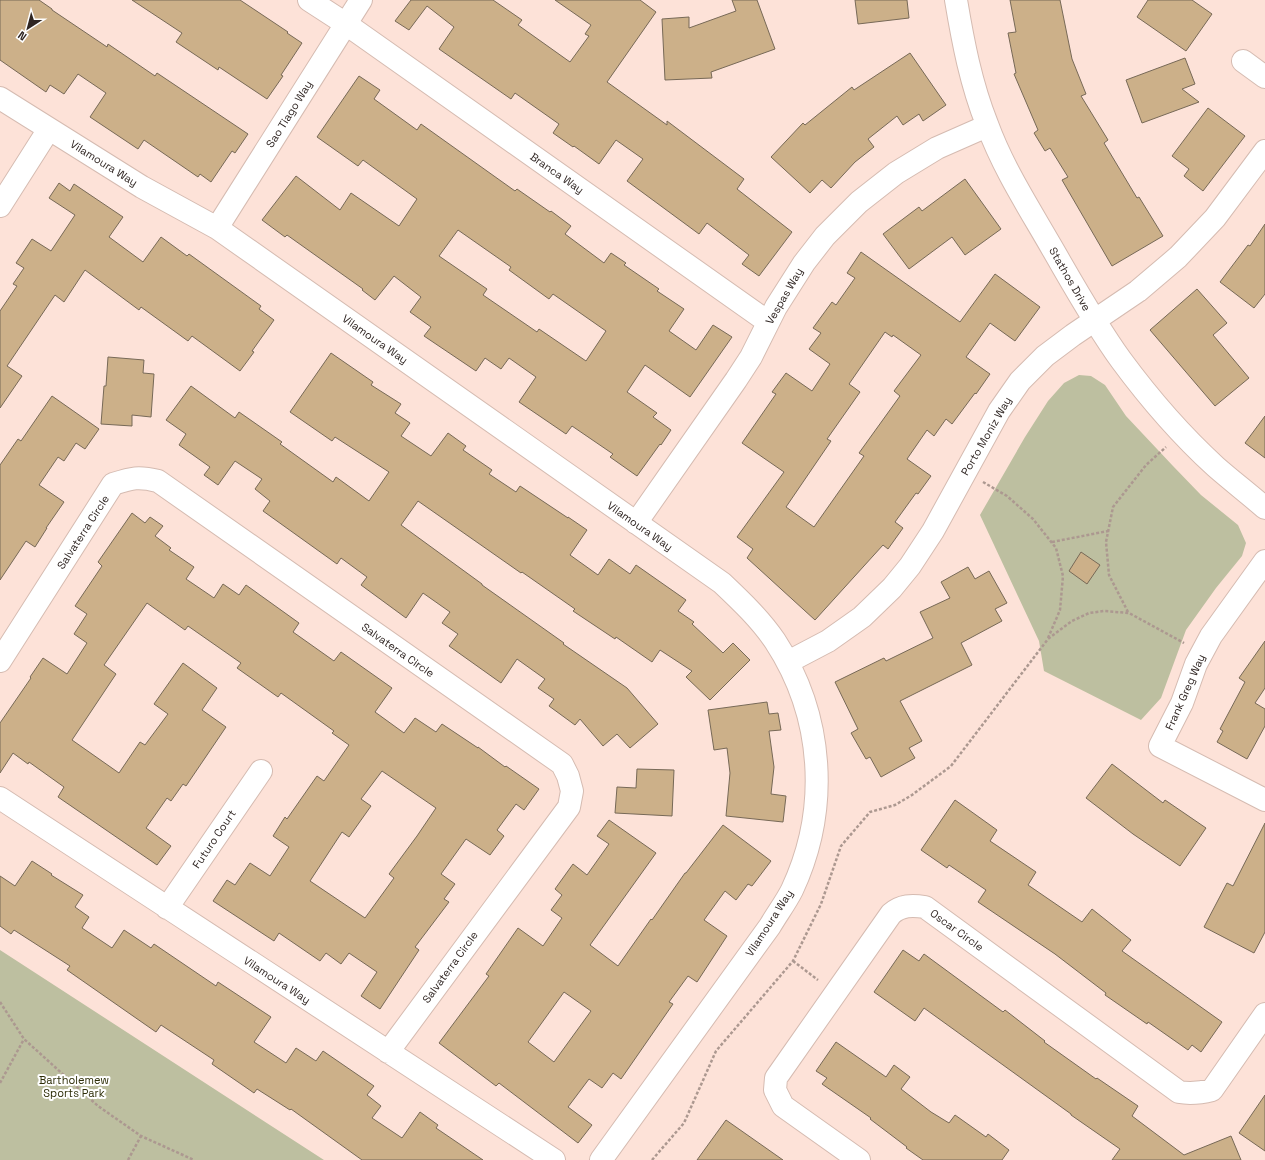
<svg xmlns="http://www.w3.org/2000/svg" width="1265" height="1160" viewBox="0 0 1265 1160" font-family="'Space Grotesk',sans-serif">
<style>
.green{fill:#bdbfa0}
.building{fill:#ccb089;stroke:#776957;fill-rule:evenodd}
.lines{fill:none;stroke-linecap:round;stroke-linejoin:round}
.minor-casing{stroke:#d5bbb1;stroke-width:24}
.path{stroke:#ac9890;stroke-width:2.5;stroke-dasharray:3 2;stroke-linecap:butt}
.minor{stroke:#fff;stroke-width:22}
.labels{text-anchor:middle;stroke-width:4;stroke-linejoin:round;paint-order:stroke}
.street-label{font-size:11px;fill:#2f2522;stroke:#fff}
.park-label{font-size:11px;fill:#2e2e08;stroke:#fff}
</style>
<rect width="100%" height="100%" fill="#fde2d8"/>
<path class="green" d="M1079,375L1091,376L1105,385L1126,416L1173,466L1201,495L1238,525L1246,543L1242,556L1216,588L1186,630L1161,698L1141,720L1044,671L1039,641L980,515L1025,437L1048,401L1064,383Z
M0,950L324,1160H0Z"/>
<path class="building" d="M0,0H39L52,9V10L107,47L108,44L155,76L157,73L248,134L235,153L232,151L211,182L200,174L198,177L144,140L138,149L90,117L106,93L78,74L64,94L50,85L46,92L0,60Z
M132,0H240L288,32L287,33L302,43L281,75L283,76L267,99L219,67L218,70L176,42L182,33Z
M411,0H493L522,20L518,25L570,62L589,36L585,34L591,25L555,0H640L656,12L607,82L667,125V121L744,179L737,189L792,232L759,276L742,264L749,255L707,223L699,234L627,181L643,159L616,140L599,164L574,146L573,147L553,133L559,124L515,93L511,99L439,49L454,27L427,6L409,30L395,21Z
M732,0H757L775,49L711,72L712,78L665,80L662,19L689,17V28L736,11Z
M855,0H907L909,18L858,24Z
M1010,0H1060L1072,59L1086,94L1081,96L1108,140L1104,143L1137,198L1139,197L1163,236L1112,266L1062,180L1068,177L1050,148L1045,151L1034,133L1038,130L1014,74L1016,73L1008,33L1016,32Z
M1148,0H1192L1212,14L1186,51L1137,17Z
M910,53L946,105L923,121L919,114L903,125L897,116L868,139L874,147L855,162L831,188L822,180L810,193L771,157L803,123L805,125L852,87L854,90Z
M1185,58L1195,84L1182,89L1199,102L1142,123L1126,80Z
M359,76L380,90L374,99L417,130L421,124L515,191L517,189L550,212L551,211L571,226L565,234L604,263L611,253L626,263L624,265L659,289L657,291L684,309L669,331L696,350L713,325L732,337L690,397L645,365L627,392L657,413L653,417L671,430L661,445L660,444L637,476L610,457L613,454L572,426L566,434L519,402L536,377L509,358L501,369L485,358L476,371L424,336L431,327L410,312L421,297L394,276L375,300L362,290L363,289L287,235L285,237L262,220L296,176L340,210L351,193L399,226L417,199L363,160L358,166L317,137ZM458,230L511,267L509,270L549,299L553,294L606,331L586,361L539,329L537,332L483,295L487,289L439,256Z
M1208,108L1245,136L1203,191L1184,176L1189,169L1172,156Z
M965,179L1001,229L965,255L952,237L909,269L883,234L919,207L922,211Z
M59,183L70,191L74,184L123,217L109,237L143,262L161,237L187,256L189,254L261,306L259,309L274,320L252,351L254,352L240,371L192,336L188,341L141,307L139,310L85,270L64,302L55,295L7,366L22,376L0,408V311L17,286L13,284L24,268L16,263L32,239L51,251L75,215L49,198Z
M1265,224V294L1254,308L1220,282L1248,245L1250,246Z
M861,252L960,322L995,274L1040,307L1015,341L990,323L966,357L990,374L976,394L975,393L952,424L946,419L934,436L927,430L907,459L931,476L918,494L916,493L895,522L903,528L888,549L883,545L815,620L747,558L753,549L737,537L784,472L742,443L776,394L772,392L786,373L812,391L830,364L809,349L821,333L813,328L832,302L836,305L855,278L847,273ZM885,332L892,337L893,335L921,355L894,391L900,396L859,453L864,456L814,527L786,507L831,441L827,439L860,392L849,384Z
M1197,289L1227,323L1213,335L1249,378L1215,406L1150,330Z
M331,353L373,382L371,385L401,404L395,413L410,423L401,436L431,456L448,433L466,446L463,450L492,470L489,474L516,492L520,486L568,518V517L587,530L570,555L598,575L609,559L630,574L636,565L686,600L678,611L694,622L692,624L723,653L733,643L750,660L710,700L686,677L692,671L660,650L652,662L616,637L615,639L573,611L575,609L522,572L521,573L418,501L401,525L482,584V585L564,643L563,644L627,688L658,724L630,748L617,734L603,746L580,719L575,725L549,706L554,699L538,688L545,679L517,659L501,683L449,646L458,634L442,623L450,612L423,593L406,618L361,585L367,577L341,558L337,564L263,511L270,501L255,489L262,479L235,461L218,485L204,475L210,467L179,445L186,434L166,420L191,386L235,418L239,412L282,442L280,444L333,482L336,477L369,501L389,472L335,437L332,441L290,412Z
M108,357L144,360L143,373L154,374L151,417L132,415V426L101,424L104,386H106Z
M52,396L99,429L85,449L76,443L64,461L58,457L39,485L64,502L46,528H47L35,547L26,541L0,580V465L18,439L21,441Z
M1265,416V458L1245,443Z
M132,513L145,523L150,517L163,526L155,536L171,548L169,550L194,567L186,579L214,598L223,584L239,595L246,585L299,623L293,632L334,661L341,652L392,688L375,712L404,733L415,718L436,732L442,724L478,748V747L505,767L506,766L539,789L524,810L516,804L497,830L504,836L490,855L466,839L441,874L455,884L444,899L449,902L415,947L419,950L380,1009L361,996L377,972L349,953L341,964L326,953L320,961L279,933L274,941L213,901L227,880L235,885L250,863L270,876L289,847L273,836L285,817L287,819L317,776L324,781L349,745L332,733L334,731L281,693L278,697L237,668L241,663L188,626L185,630L147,603L104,665L116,674L72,740L119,773L140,742L145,745L168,714L154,704L183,663L217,688L202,710L226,727L186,786L183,784L171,801L167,798L146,828L171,846L157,865L58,797L64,787L29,762L28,764L13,753L0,773V723L31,678L30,677L43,658L67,674L87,643L74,634L87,614L75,606L102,566L98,562ZM382,771L436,808L417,836L389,874L394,878L365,918L310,881L342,832L349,837L371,806L361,799Z
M1081,552L1100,565L1087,584L1069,571Z
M968,567L975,579L989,571L1007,603L995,609L1002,621L961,643L972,665L900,701L922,741L909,748L915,758L881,777L870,757L866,759L851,733L858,729L835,682L884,658L886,661L933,638L920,612L950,598L941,582Z
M1265,641V688L1255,703L1265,709V726L1247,759L1217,742L1223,731L1220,729L1245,682L1239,678Z
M767,702L769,714L778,713L781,730L769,731L774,767L771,794L786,796L783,822L726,816L730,773L727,748L714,750L708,710Z
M1112,764L1163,803L1165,800L1206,828L1180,866L1133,834L1086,798Z
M637,769L674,770L672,816L615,813L617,787L636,788Z
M955,800L997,830L990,841L1036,872L1028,885L1082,922L1092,909L1131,940L1122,951L1222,1022L1201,1052L1192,1045L1188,1050L1148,1022L1147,1024L1105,995L1106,993L1055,954L978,902L986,890L949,865L947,868L921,850Z
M609,820L656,853L590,945L618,966L651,919L652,920L685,873H686L723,825L771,861L752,886L748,884L736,900L725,891L704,920L727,936L697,982L688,976L669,1002L673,1004L621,1079L613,1073L602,1088L589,1079L568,1107L592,1125L578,1143L499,1083L496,1086L439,1043L489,976L486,974L518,928L543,946L562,918L551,910L562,895L555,889L573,864L587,875L609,844L597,836ZM564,992L591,1011L554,1062L528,1042Z
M1265,823V932L1254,953L1204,927L1227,883L1233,886Z
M32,861L52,874L51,875L83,895L75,907L89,917L82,928L112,948L124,930L151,948L154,944L216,986L218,982L271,1017L254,1042L286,1063L296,1048L316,1061L323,1051L374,1086L367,1095L381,1106L372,1118L402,1138L420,1112L438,1125L436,1128L483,1160H362L291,1109L290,1110L257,1089L254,1093L212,1064L214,1060L161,1025L156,1032L67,970L70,966L14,930L11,934L0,926V876L15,886Z
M903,950L919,961L924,954L1003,1012L1005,1010L1045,1041L1044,1042L1096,1079L1097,1078L1138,1106L1132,1116L1184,1155L1231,1136L1241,1160H1112L1120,1149L1071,1115V1114L924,1008L915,1021L874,992Z
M836,1042L886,1077L894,1065L910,1077L901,1089L931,1112L949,1123L955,1115L986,1137L988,1134L1009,1150L1002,1160H923L906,1148L907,1147L870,1119L871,1118L822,1084L827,1078L816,1071Z
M1265,1095V1151L1239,1133Z
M726,1120L783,1160H697Z"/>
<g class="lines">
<defs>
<path id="minor" d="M309,0L346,24L768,322
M956,0C963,42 971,84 987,124C1003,168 1029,208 1052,248C1074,286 1095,324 1121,360C1149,398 1181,435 1216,467C1232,481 1249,494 1265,508
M1243,61L1265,77
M0,98L142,187L217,228L722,583C741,601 760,619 775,641C824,716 830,809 792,890C786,902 777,914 770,926L601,1160
M0,206L49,129
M217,228L361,0
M636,523L736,380L751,357L776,307L804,263L825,236L859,202L896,173L937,148L987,126
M1265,561L1211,636L1196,664L1182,703L1160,746L1265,800
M0,661L113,484C132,478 138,476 158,481L562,764L568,776L572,791L569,807L388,1052
M788,662L828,641L862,617L892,588L910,566L933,531L999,411L1020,381L1045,356L1073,335L1138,291L1178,257L1215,218L1265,151
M0,798L554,1160
M167,908L261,771
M859,1160L783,1106L775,1090L776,1078L891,914C901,905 912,905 925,907L1179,1092C1191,1094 1200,1093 1212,1090L1265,1014"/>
</defs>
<use href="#minor" class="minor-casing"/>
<path class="path" d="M983,482L1007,496L1033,519L1056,548L1063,576L1060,610L1048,638
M1052,542L1108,531
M1128,612L1109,575L1106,542L1113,507L1146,465L1166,447
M793,961L818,980
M0,1002L24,1039L98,1106L141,1136L194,1160
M0,1083L24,1039
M128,1160L141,1136
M652,1160L684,1123L716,1051L793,961L821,904L841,846L870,812L895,805L912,795L951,766L1048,639L1072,621L1089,613L1104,611L1129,613L1184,643"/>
<use href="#minor" class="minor"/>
</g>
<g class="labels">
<g class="street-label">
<text transform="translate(289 114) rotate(-58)" y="4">Sao Tiago Way</text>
<text transform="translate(104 163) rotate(32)" y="4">Vilamoura Way</text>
<text transform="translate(557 173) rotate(35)" y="4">Branca Way</text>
<text transform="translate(1070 279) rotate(60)" y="4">Stathos Drive</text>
<text transform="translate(784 296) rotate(-60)" y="4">Vespas Way</text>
<text transform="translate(375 339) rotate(35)" y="4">Vilamoura Way</text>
<text transform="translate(986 436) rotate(-60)" y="4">Porto Moniz Way</text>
<text transform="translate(640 526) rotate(35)" y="4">Vilamoura Way</text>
<text transform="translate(83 532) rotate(-57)" y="4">Salvaterra Circle</text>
<text transform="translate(398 650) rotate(35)" y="4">Salvaterra Circle</text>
<text transform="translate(1185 692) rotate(-66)" y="4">Frank Greg Way</text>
<text transform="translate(214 839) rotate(-56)" y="4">Futuro Court</text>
<text transform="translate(769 923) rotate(-57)" y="4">Vilamoura Way</text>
<text transform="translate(957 930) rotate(36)" y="4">Oscar Circle</text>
<text transform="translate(450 967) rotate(-54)" y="4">Salvaterra Circle</text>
<text transform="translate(277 980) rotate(33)" y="4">Vilamoura Way</text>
</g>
<g class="park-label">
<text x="74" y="1084">Bartholemew<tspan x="74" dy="13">Sports Park</tspan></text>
</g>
</g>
<g transform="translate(28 28) rotate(216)" stroke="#ffffff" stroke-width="3" paint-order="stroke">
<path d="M0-3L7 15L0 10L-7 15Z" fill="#2f2522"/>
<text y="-6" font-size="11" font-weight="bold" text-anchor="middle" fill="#2f2522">N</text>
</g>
</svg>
